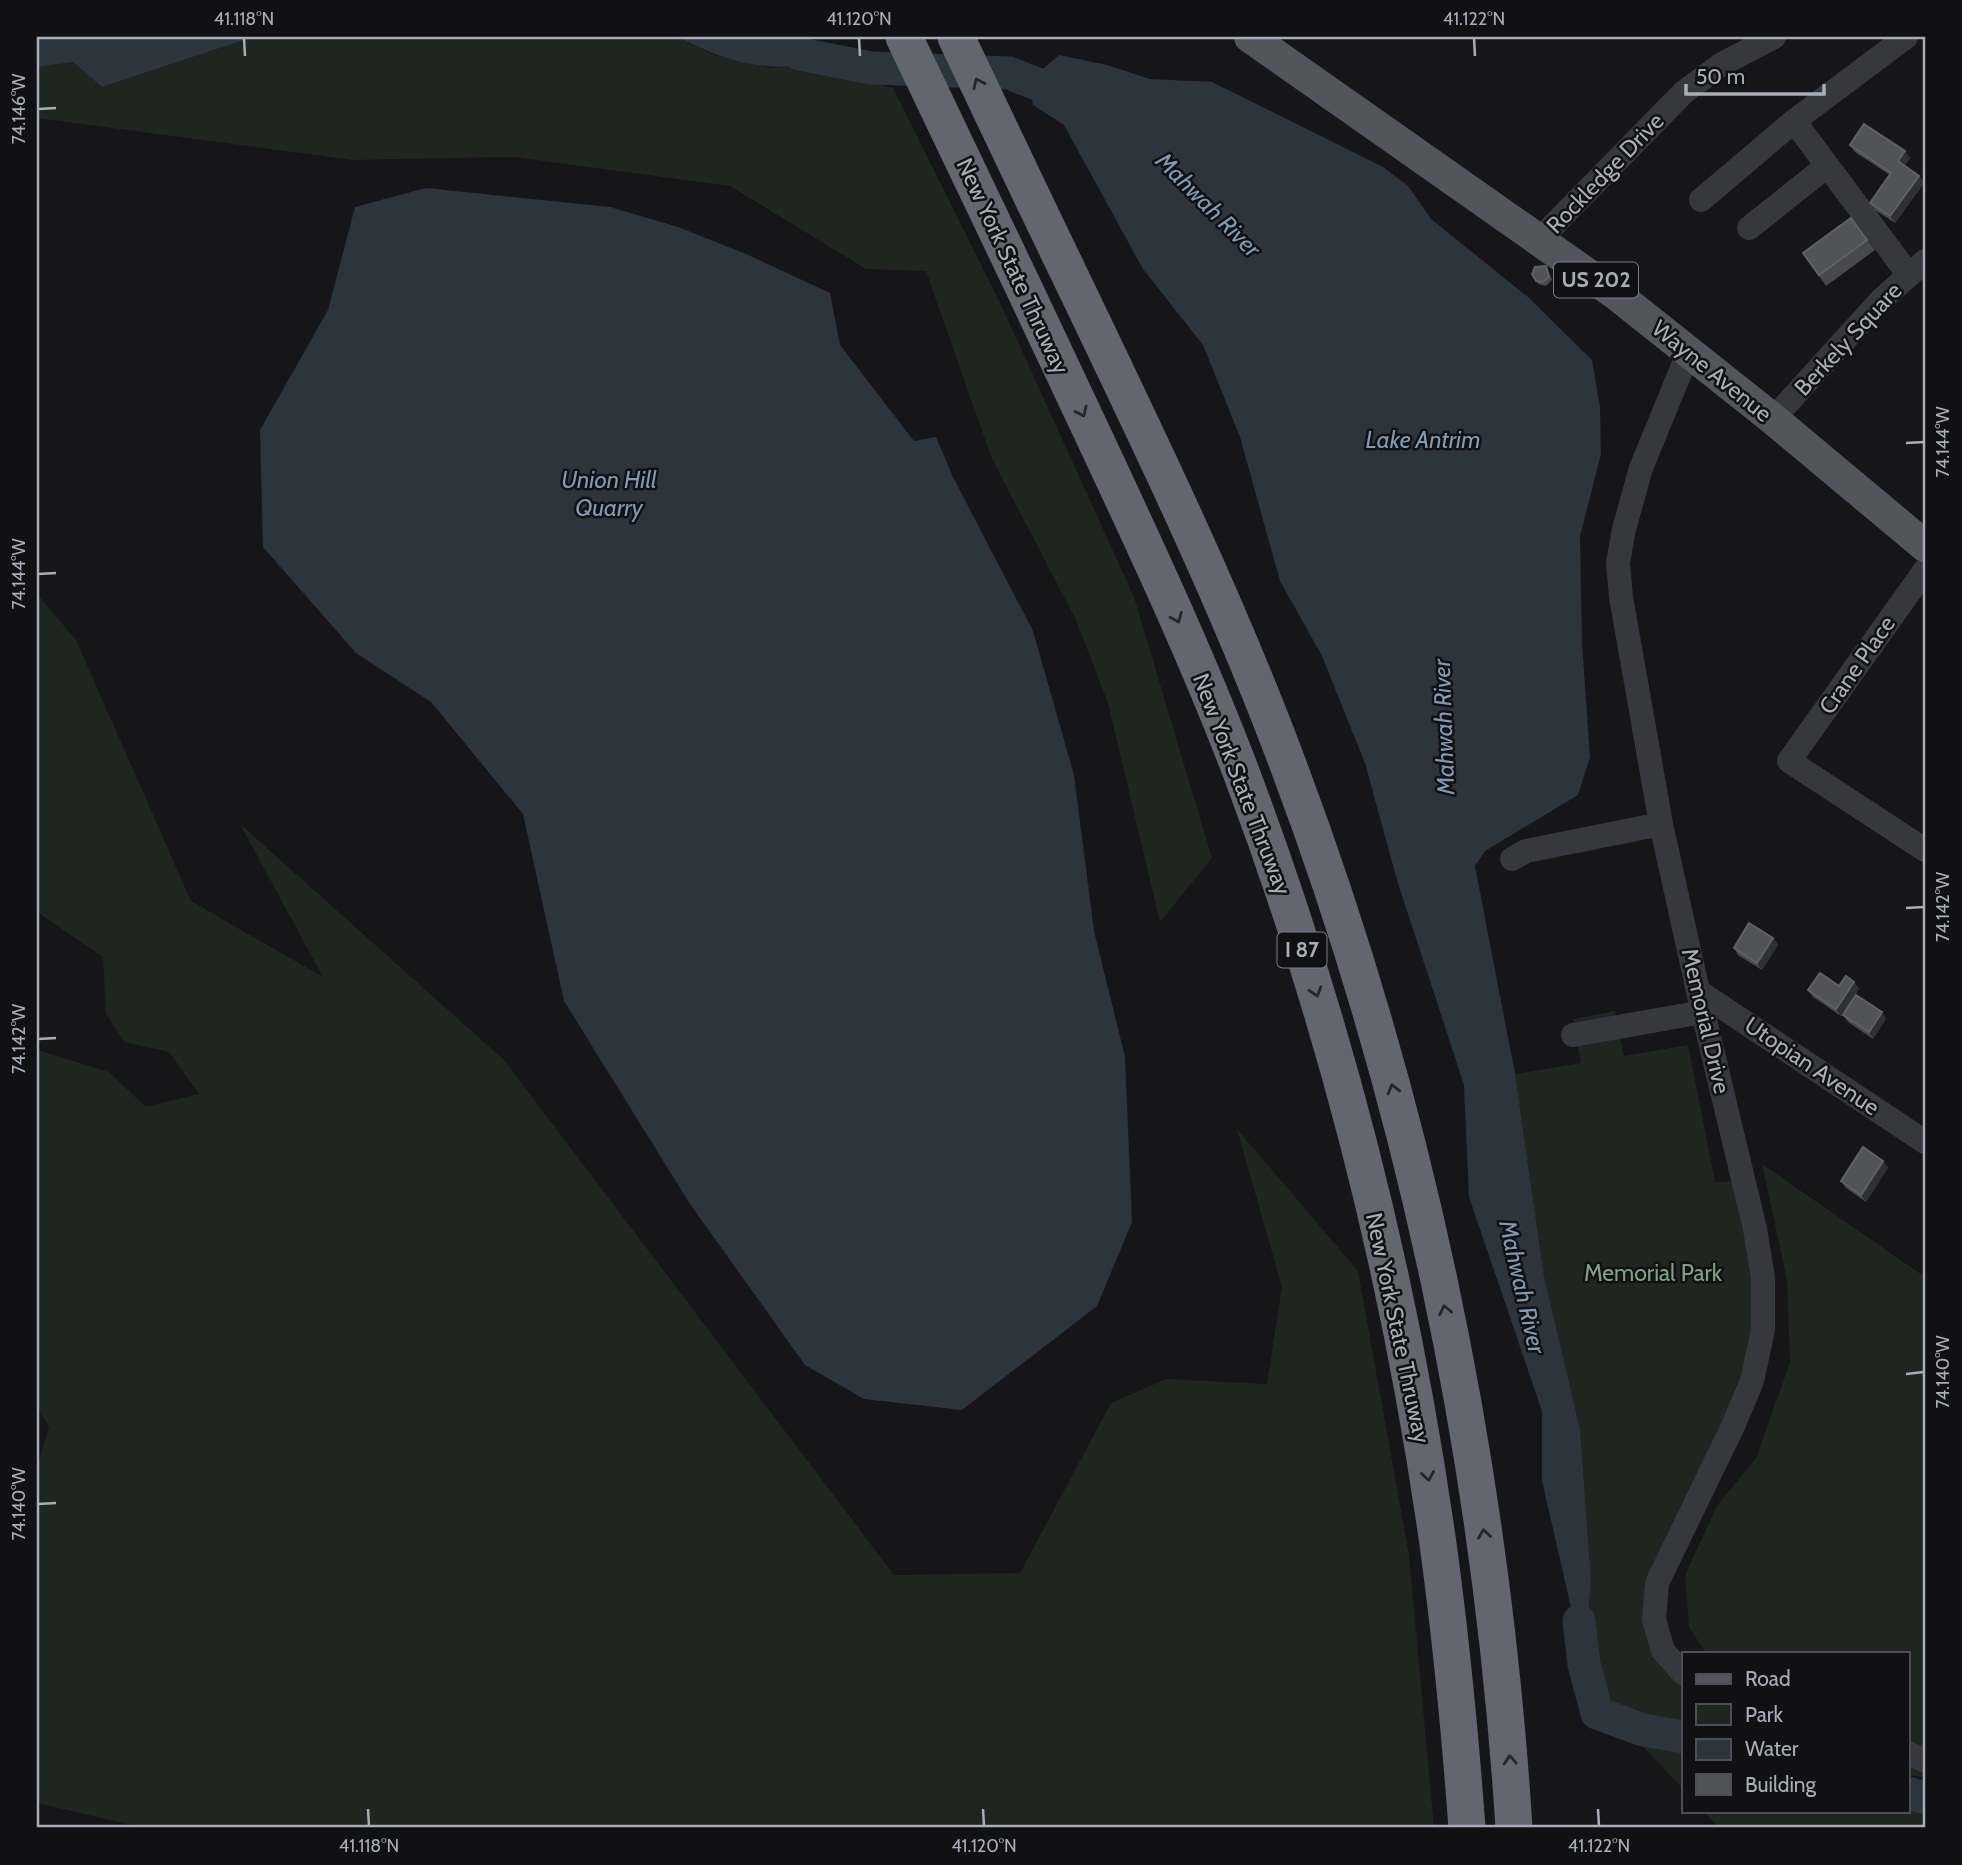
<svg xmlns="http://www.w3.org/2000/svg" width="1962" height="1865" viewBox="0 0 1962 1865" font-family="Cabin,sans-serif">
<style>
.green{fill:#1e261f}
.water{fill:#2c353c}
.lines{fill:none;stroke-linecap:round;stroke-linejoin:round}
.river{stroke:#2c353c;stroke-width:33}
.minor{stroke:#37383d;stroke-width:24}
.major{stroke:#53555c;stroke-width:32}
.highway{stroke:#63666e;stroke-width:37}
.wall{fill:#47494d}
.shaded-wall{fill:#2f3033}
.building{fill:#525359;stroke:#5f6168;stroke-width:2}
.oneway{stroke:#26262a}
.ticks{fill:none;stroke:#a8adb8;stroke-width:2.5}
.labels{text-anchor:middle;stroke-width:5;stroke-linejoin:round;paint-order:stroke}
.shield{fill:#111113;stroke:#7b7e86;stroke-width:2}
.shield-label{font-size:21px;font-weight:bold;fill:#a8adb8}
.street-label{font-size:23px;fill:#a8adb8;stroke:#111113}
.park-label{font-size:23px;fill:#7fa381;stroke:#111113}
.water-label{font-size:24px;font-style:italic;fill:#7f9bb3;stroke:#111113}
.neatline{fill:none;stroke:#a8adb8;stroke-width:2.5}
.ticks-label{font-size:18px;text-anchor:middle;fill:#a8adb8}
</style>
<rect width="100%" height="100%" fill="#161618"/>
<path class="green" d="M253,37H678L714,55L769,68L799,66L893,88L1002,307L1134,597L1212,858L1160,922L1108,703L1076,620L992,459L926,271L866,269L730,186L514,157L353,160L37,118V67L73,62L102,87Z
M37,594L76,640L191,901L323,977L240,824L504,1060L894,1575L1020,1573L1111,1403L1166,1379L1267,1384L1282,1287L1237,1129L1358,1271L1409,1555L1434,1828H145L37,1803V1468L49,1427L37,1407V1050L109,1072L146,1107L199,1094L169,1052L124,1042L106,1013L103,957L37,912Z
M1615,1011L1624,1056L1688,1045L1715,1182L1744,1181L1763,1330L1654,1619L1684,1674L1683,1737L1643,1730L1597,1713L1584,1664L1591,1580L1580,1429L1544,1277L1515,1074L1581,1063L1573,1019Z
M1762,1164L1925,1277V1778L1908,1774V1653H1706L1689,1627L1685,1575L1717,1506L1756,1458L1790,1362L1787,1280Z
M1640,1743L1684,1748V1790Z
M1908,1805L1925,1815V1828H1720L1703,1811H1908Z"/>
<path class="water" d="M37,37H253L102,87L73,62L37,67Z
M678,37H793L800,54L799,66C751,70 720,58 678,37Z
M1059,55L1107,65L1150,79L1212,82L1383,167L1408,186L1431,219L1528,297L1592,360L1600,407L1601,454L1580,536L1582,643L1590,757L1578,795L1485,851L1475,866L1515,1074L1544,1276L1580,1429L1591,1580L1584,1664L1542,1481V1411L1469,1197L1464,1085L1397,880L1365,763L1322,656L1280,581L1240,437L1203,345L1143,269L1064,125L1033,105L1028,82Z
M426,188L610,207L678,227L746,254L830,293L840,345L914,441L936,437L953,477L1033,631L1074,775L1094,931L1125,1057L1132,1222L1097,1306L962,1410L864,1399L805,1365L690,1204L564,1001L523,814L431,702L356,653L263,547L260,430L328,310L355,207Z"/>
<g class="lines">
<path class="river" d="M776,37L800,54L871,68L1009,73L1070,97
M1579,1621L1584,1664L1597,1713L1643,1730L1684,1737
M1908,1793L1925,1798"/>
<path class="minor" d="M1794,121L1909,275
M1701,200L1794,121L1906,37
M1749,228L1827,166
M1540,239L1684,92L1722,64L1774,37
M1773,419L1881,300L1925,261
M1925,570L1789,761L1925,850
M1512,859L1526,851L1661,824
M1698,991L1925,1142
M1573,1035L1703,1012
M1684,1674L1663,1651L1654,1619L1657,1583L1733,1426L1752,1381L1763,1330V1278L1755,1229L1698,991L1661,824L1621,597L1618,563L1624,529L1641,468L1689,351
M1908,1753L1925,1761"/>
<path class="major" d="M1250,37L1617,295L1773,419L1925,546"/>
<path class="highway" d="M904,37C968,171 1033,306 1096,441C1147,550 1198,659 1241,772C1335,1021 1401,1281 1438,1544C1451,1639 1460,1733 1467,1828
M956,37C999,128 1043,220 1087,311C1157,457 1227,603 1284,754C1415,1098 1491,1462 1514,1828"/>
</g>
<path class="wall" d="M1850,145L1905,151L1910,158L1904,166L1919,176L1924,183L1895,223L1875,210L1870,203L1890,175L1855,152Z
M1851,218L1875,250L1826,286L1803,253Z
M1548,270L1552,280L1546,286L1538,284L1532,274Z
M1773,938L1778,945L1762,970L1738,955L1734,948Z
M1854,982L1859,989L1841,1016L1813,997L1808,990L1839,986Z
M1843,1015L1886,1019L1873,1039L1848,1022Z
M1883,1161L1888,1168L1866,1202L1846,1188L1841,1181Z"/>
<path class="shaded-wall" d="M1905,151L1910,158L1903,168L1898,161Z
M1919,176L1924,183L1895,223L1890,216Z
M1773,938L1778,945L1762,970L1757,963Z
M1854,982L1859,989L1841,1016L1836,1009Z
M1882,1012L1886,1019L1873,1039L1869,1032Z
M1883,1161L1888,1168L1866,1202L1861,1195Z"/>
<path class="building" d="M1864,124L1905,151L1898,161L1919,176L1890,216L1870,203L1891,173L1850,145Z
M1851,218L1867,240L1819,275L1803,253Z
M1546,266L1549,277L1543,282L1536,281L1532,274L1535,267Z
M1749,923L1773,938L1757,963L1734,948Z
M1820,973L1839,986L1846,976L1854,982L1836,1009L1808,990Z
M1856,995L1882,1012L1869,1032L1843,1015Z
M1863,1147L1883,1161L1861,1195L1841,1181Z"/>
<defs><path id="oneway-chevron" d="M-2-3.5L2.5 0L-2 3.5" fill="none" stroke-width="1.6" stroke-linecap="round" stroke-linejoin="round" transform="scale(1.75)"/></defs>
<g class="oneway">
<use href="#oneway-chevron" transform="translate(978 83) rotate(-115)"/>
<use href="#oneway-chevron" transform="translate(1082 412) rotate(65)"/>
<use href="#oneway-chevron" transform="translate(1177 618) rotate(67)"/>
<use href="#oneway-chevron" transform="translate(1316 992) rotate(73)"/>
<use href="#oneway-chevron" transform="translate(1393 1089) rotate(-105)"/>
<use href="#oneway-chevron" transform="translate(1445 1310) rotate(-102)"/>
<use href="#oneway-chevron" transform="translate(1428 1476) rotate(81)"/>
<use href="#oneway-chevron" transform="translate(1484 1534) rotate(-98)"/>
<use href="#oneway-chevron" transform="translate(1510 1760) rotate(-94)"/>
</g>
<path class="ticks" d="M244,38L245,56M859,38L860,56M1474,38L1475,56M38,109L56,108M1906,443L1924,442M38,574L56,573M1906,908L1924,907M38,1039L56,1038M1906,1374L1924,1372M38,1504L56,1503M368,1809L369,1826M983,1809L984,1826M1598,1809L1599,1826"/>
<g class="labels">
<g class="shield">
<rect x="1554" y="262.5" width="84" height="35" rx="5"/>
<rect x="1277.5" y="932.5" width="49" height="35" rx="5"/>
</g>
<g class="shield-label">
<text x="1596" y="287">US 202</text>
<text x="1302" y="957">I 87</text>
</g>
<g class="street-label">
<text transform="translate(1605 173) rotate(-46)" y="8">Rockledge Drive</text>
<text transform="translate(1013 266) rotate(65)" y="8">New York State Thruway</text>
<text transform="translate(1848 339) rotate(-47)" y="8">Berkely Square</text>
<text transform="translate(1712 371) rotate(39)" y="8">Wayne Avenue</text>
<text transform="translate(1857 665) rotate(-55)" y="8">Crane Place</text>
<text transform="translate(1242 784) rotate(69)" y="8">New York State Thruway</text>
<text transform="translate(1706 1021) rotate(77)" y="8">Memorial Drive</text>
<text transform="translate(1812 1066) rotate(34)" y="8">Utopian Avenue</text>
<text transform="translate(1398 1328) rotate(78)" y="8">New York State Thruway</text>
</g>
<g class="park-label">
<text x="1653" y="1281">Memorial Park</text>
</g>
<g class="water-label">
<text transform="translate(1208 205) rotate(45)" y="8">Mahwah River</text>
<text x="1423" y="448">Lake Antrim</text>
<text x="609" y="488">Union Hill<tspan x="609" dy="28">Quarry</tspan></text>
<text transform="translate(1444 727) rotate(-92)" y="8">Mahwah River</text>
<text transform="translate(1522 1287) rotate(77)" y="8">Mahwah River</text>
</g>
</g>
<rect width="1962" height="1865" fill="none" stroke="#111113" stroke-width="77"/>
<rect x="1682" y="1652" width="228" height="161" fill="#111113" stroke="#4d4f55" stroke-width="2"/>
<rect x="1696" y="1674" width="35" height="10" fill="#53555c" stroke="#4d4f55" stroke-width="2"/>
<text x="1745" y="1686" font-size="21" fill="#a8adb8">Road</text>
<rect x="1696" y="1704" width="35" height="21" fill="#1e261f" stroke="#4d4f55" stroke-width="2"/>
<text x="1745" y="1722" font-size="21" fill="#a8adb8">Park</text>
<rect x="1696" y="1739" width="35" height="21" fill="#2c353c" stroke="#4d4f55" stroke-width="2"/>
<text x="1745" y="1756" font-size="21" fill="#a8adb8">Water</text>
<rect x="1696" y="1774" width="35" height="21" fill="#525359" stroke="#4d4f55" stroke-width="2"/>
<text x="1745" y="1792" font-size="21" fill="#a8adb8">Building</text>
<path d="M1686 84v10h138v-10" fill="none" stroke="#a8adb8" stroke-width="3.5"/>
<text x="1696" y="84" font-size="21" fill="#a8adb8" stroke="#111113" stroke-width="5" paint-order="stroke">50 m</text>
<rect x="38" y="38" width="1886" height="1788" class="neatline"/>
<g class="ticks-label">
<text x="244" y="25">41.118°N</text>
<text x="859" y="25">41.120°N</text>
<text x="1474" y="25">41.122°N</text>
<text transform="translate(19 109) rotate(-90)" y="6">74.146°W</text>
<text transform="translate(1943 442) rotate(-90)" y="6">74.144°W</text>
<text transform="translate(19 574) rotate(-90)" y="6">74.144°W</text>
<text transform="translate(1943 907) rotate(-90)" y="6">74.142°W</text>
<text transform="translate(19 1039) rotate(-90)" y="6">74.142°W</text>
<text transform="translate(1943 1372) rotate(-90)" y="6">74.140°W</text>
<text transform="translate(19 1504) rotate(-90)" y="6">74.140°W</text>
<text x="369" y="1852">41.118°N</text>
<text x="984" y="1852">41.120°N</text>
<text x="1599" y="1852">41.122°N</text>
</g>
</svg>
